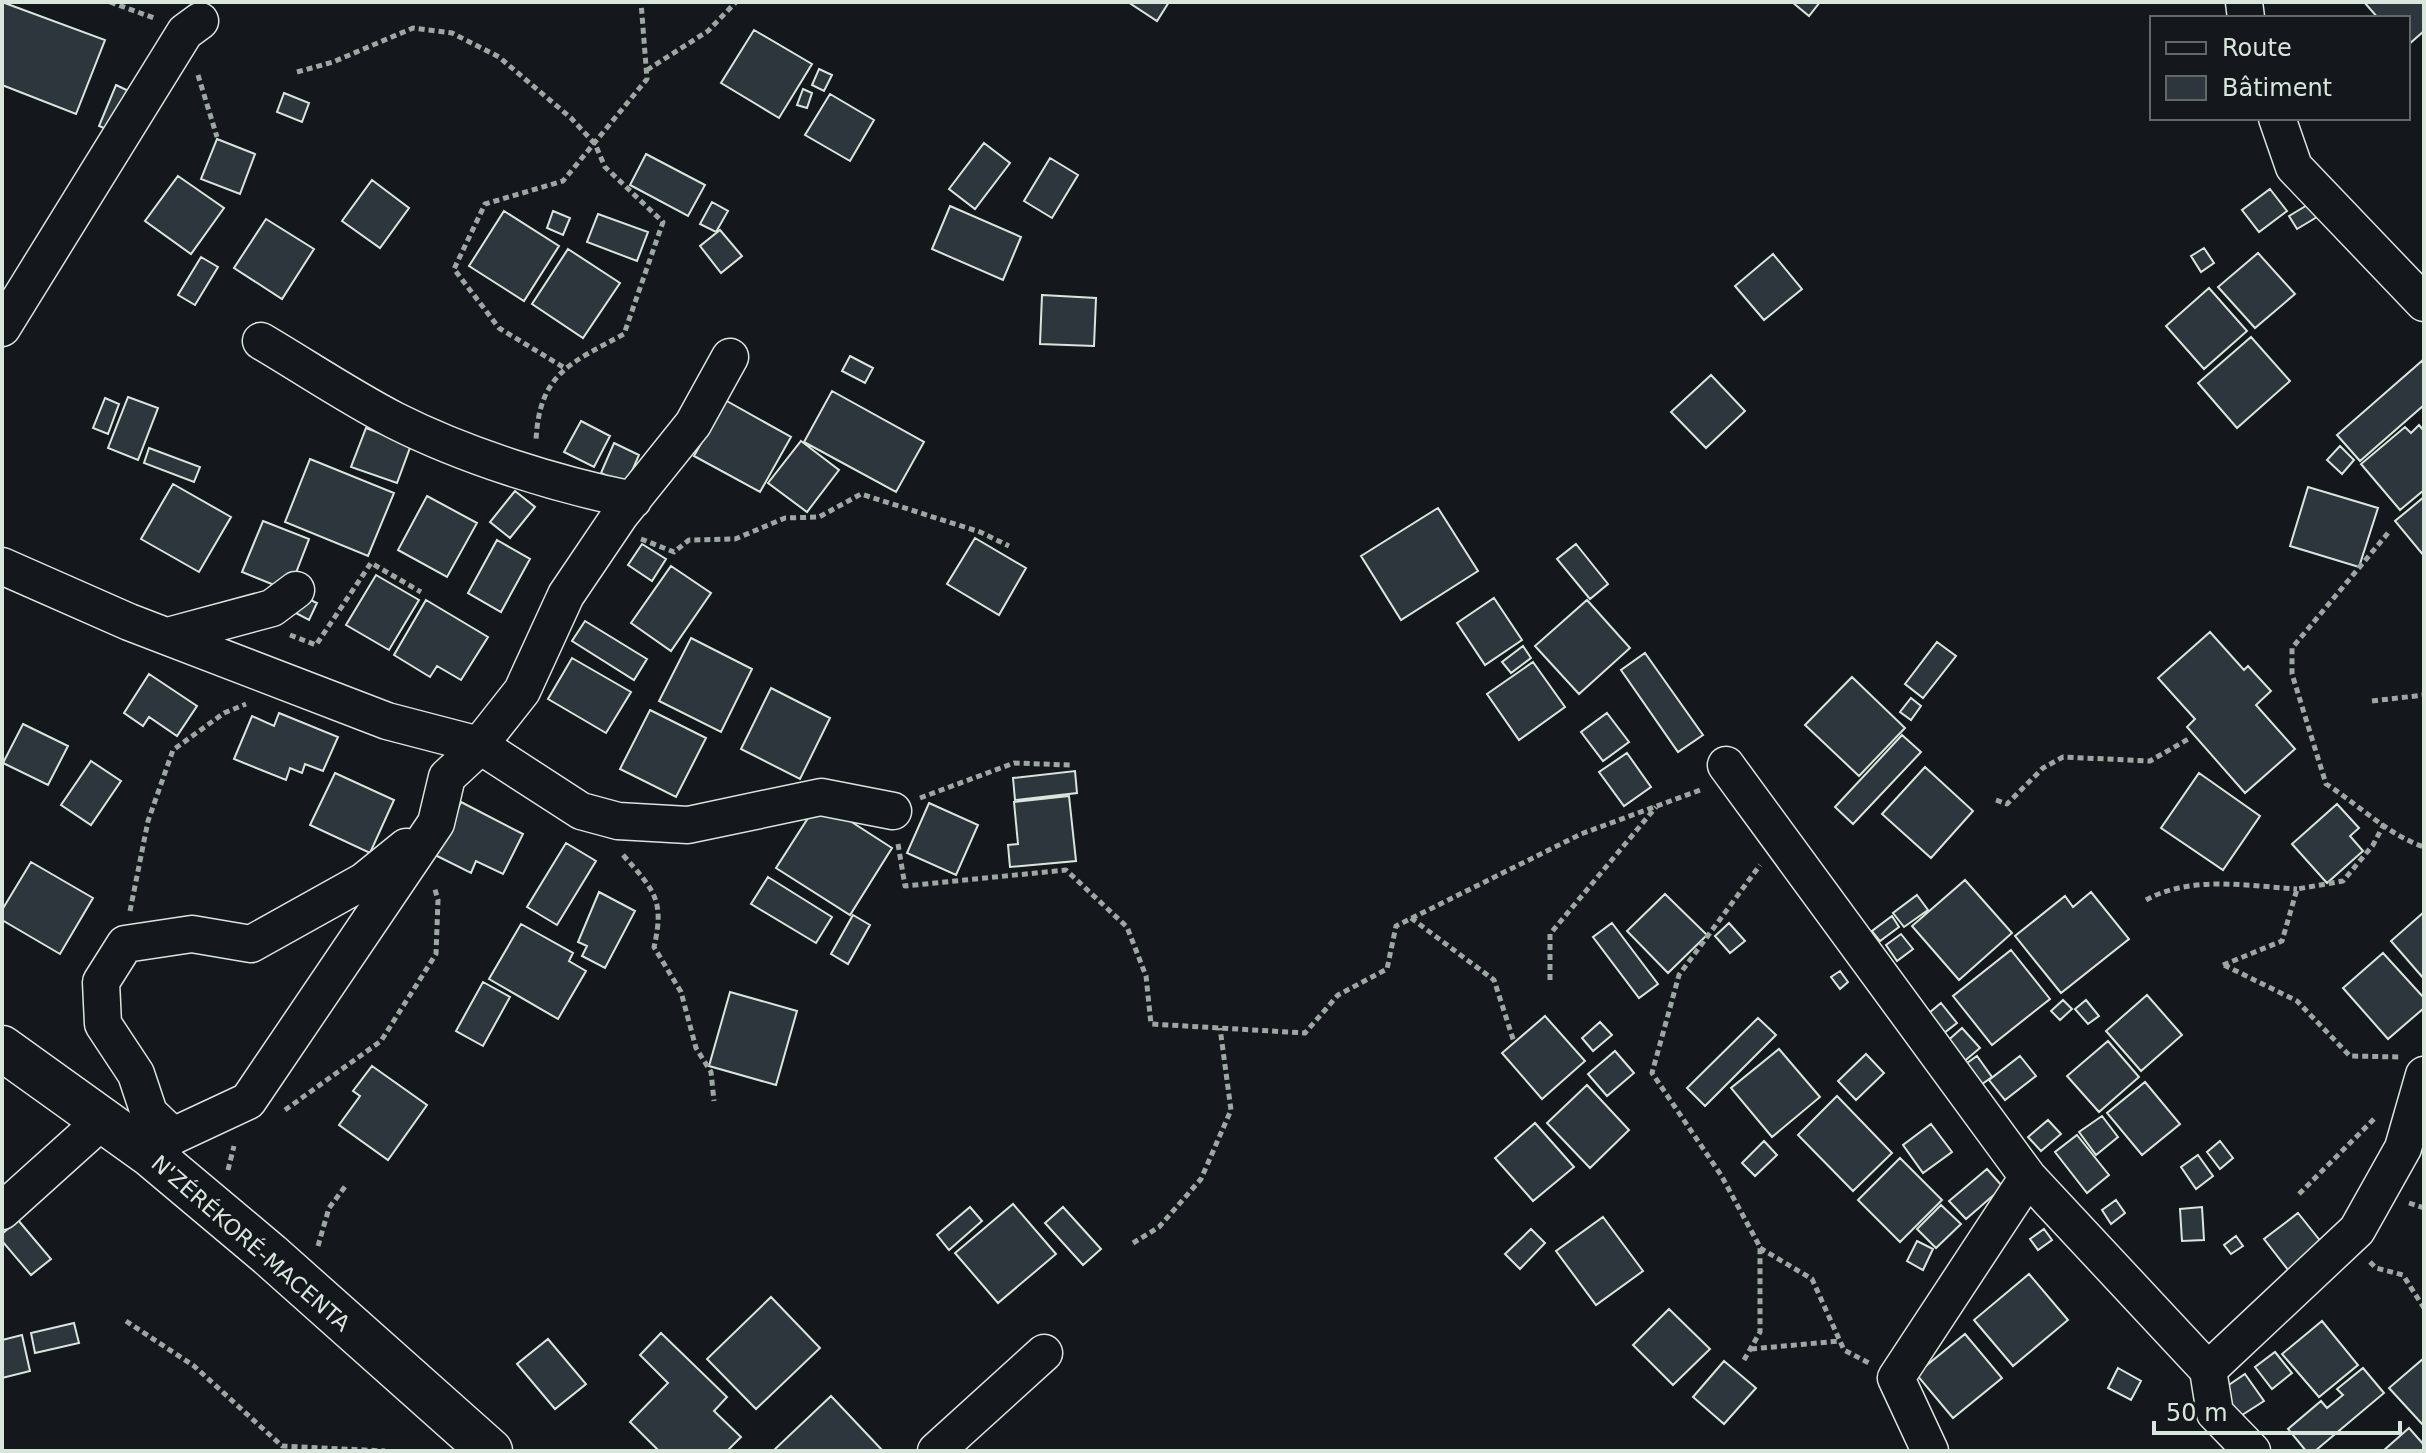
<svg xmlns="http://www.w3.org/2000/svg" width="2426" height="1453" viewBox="0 0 2426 1453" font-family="'DejaVu Sans',sans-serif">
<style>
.building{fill:#2c363c;stroke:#d8e6dc;stroke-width:2}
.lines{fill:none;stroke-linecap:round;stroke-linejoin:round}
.minor-casing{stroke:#d8e6dc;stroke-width:39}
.highway-casing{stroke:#d8e6dc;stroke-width:47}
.path{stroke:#9da8a2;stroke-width:5;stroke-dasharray:6 4;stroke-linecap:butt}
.minor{stroke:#14181c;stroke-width:36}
.highway{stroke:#14181c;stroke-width:44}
.labels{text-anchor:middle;stroke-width:6;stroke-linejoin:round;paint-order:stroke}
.street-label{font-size:22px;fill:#d8e6dc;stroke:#14181c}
</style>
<rect width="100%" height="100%" fill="#14181c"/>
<path class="building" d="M2,2L105,40L76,114L2,85Z
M1128,2H1169L1157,21Z
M1792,2H1820L1809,16Z
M2364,2H2424V31L2408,45V18H2378Z
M754,30L812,64L779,118L721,83Z
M819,69L832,75L824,91L812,85Z
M116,85L135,94L118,134L99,126Z
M803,89L812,93L807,108L797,105Z
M284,93L309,103L302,122L277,112Z
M830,94L874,120L850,161L805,135Z
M217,139L255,154L240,194L201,179Z
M984,143L1010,163L975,209L949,189Z
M646,154L705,185L688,216L630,185Z
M1050,158L1078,175L1052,218L1024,201Z
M178,176L224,208L191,254L145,221Z
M372,180L409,208L380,248L342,221Z
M2270,189L2287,211L2259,232L2242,210Z
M712,202L728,211L716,232L700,224Z
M2309,204L2317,217L2297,229L2289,216Z
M950,206L1021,237L1003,280L932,249Z
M504,211L559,246L524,301L469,266Z
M553,211L570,218L563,235L547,228Z
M598,214L648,232L637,261L587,242Z
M266,219L314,249L282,299L234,268Z
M720,230L742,256L721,273L700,246Z
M2204,248L2214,263L2201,272L2191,256Z
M568,249L620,283L583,338L532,304Z
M2258,253L2295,294L2255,328L2218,287Z
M1773,254L1802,289L1764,320L1735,286Z
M201,257L218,267L195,305L178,295Z
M2209,288L2247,331L2204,369L2166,326Z
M1042,295L1096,298L1094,346L1040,344Z
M2251,337L2290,381L2237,428L2198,383Z
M850,356L873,368L865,383L842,371Z
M2423,360L2424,405L2360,461L2337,435Z
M1711,375L1745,411L1706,448L1671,412Z
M832,391L924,442L896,492L804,442Z
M128,397L158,408L138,460L108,448Z
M105,398L119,404L108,434L93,428Z
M725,400L791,437L760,492L694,456Z
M581,421L610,436L594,467L564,452Z
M2419,425L2424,431V490L2400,510L2361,464L2405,427L2411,433Z
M366,428L411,445L397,483L351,467Z
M801,441L839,470L807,512L768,483Z
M614,443L639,455L626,485L601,473Z
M2340,446L2354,460L2342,474L2327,460Z
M149,448L200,467L194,482L144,463Z
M310,459L394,493L368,556L285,522Z
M173,484L231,517L199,572L141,539Z
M2308,487L2378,508L2359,567L2290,546Z
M515,491L535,507L510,538L490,522Z
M427,496L477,523L447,577L398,550Z
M2424,497V556L2395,521Z
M1438,508L1478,571L1401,620L1361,556Z
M263,521L309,539L289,591L242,572Z
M975,538L1026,568L999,615L947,584Z
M497,540L530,559L501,612L468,593Z
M642,544L666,559L652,581L628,565Z
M1576,544L1608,584L1590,599L1557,559Z
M671,566L711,593L671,651L631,623Z
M376,575L419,600L389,650L346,625Z
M298,594L317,603L309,620L290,610Z
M1494,598L1522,640L1485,665L1457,623Z
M426,600L488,637L461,680L437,666L430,677L394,655Z
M1587,600L1630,648L1579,694L1535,646Z
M585,621L647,659L634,680L572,641Z
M2210,632L2244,670L2248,666L2271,691L2256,705L2295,749L2245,793L2187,727L2195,719L2158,678Z
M691,638L752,669L721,732L659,701Z
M1937,642L1956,656L1923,698L1905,684Z
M1523,646L1531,658L1511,673L1502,662Z
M1645,653L1703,735L1678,752L1621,670Z
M572,658L631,692L606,733L548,699Z
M1533,662L1565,707L1519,740L1487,694Z
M149,674L197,706L177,736L149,717L143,726L124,713Z
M1852,677L1905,728L1859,776L1805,725Z
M771,688L830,718L800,779L741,749Z
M1911,698L1921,706L1911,720L1900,712Z
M650,710L706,738L676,797L620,769Z
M279,713L338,737L323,771L305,764L302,773L290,768L286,780L234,759L252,716L274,726Z
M1607,713L1629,742L1603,761L1581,732Z
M23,724L68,746L48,785L3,763Z
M1902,735L1921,752L1853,824L1835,807Z
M1627,753L1651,787L1624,806L1599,772Z
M91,761L121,781L91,825L61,805Z
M1925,767L1973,811L1931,858L1882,814Z
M1075,771L1077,793L1015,800L1013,778Z
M335,773L394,800L370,853L310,825Z
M2199,773L2260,816L2223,870L2161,828Z
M1069,796L1076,861L1010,867L1008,845L1018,844L1014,802Z
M819,801L892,848L850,915L776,868Z
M461,802L523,834L503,874L476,861L471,873L435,855Z
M929,803L978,825L956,875L907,853Z
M2337,804L2359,828L2350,836L2363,851L2327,883L2292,844Z
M566,843L596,861L557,925L527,907Z
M31,862L93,898L60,954L2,920V910Z
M768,877L832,917L816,943L751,904Z
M1965,880L2012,933L1959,980L1912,926Z
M599,892L635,911L605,968L582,956L587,946L578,942Z
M2091,892L2129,939L2061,993L2015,936L2065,896L2073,907Z
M1665,894L1707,935L1668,973L1627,931Z
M1917,895L1928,910L1904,927L1893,913Z
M2424,912V979L2391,941Z
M853,915L870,925L848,964L831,954Z
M1892,916L1899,927L1880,941L1872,931Z
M1612,923L1658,984L1639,998L1593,937Z
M1729,923L1745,941L1730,953L1715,936Z
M521,924L573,953L569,961L586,971L558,1019L489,979Z
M1901,934L1913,949L1897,961L1886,945Z
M2011,950L2050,999L1992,1045L1953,996Z
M2383,953L2424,998V1008L2388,1039L2343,988Z
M1840,971L1848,982L1840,989L1831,977Z
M483,982L510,997L483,1046L456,1031Z
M730,992L797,1011L776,1085L709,1066Z
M2147,995L2182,1035L2141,1071L2106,1031Z
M2063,1000L2072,1009L2060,1020L2051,1011Z
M2086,1000L2099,1016L2088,1024L2075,1009Z
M1941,1003L1957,1023L1944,1033L1929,1013Z
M1545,1016L1585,1061L1542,1099L1502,1053Z
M1758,1018L1776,1035L1705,1106L1687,1088Z
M1600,1022L1612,1035L1593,1051L1582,1038Z
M1962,1028L1980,1048L1961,1064L1944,1044Z
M2108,1041L2139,1077L2099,1112L2067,1076Z
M1779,1049L1820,1097L1772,1137L1731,1088Z
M1615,1051L1634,1073L1607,1096L1588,1074Z
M1866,1054L1884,1073L1856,1100L1838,1081Z
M1977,1056L1992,1077L1975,1089L1960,1068Z
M2020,1056L2036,1076L2005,1100L1989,1080Z
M372,1066L427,1105L388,1160L339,1125L360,1096L353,1091Z
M2145,1082L2180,1124L2142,1155L2107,1113Z
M1587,1085L1629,1130L1590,1168L1547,1123Z
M1837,1096L1892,1153L1853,1191L1798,1135Z
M2102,1116L2118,1137L2096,1155L2079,1132Z
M2048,1120L2061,1134L2041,1151L2028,1137Z
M1535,1123L1574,1167L1533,1201L1495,1158Z
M1931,1124L1952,1152L1923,1173L1903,1145Z
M2077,1135L2109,1175L2087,1193L2055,1152Z
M1764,1141L1777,1155L1755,1176L1742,1163Z
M2220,1141L2233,1158L2220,1169L2207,1152Z
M2198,1155L2213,1176L2196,1189L2181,1167Z
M1900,1158L1942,1200L1900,1242L1858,1200Z
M1987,1169L2003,1187L1966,1219L1949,1201Z
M2116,1200L2125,1213L2111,1224L2102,1210Z
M1013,1204L1056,1254L998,1303L955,1253Z
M1941,1205L1961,1224L1936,1248L1917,1229Z
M970,1207L982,1221L949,1250L937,1235Z
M1063,1207L1101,1249L1083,1265L1045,1223Z
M2202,1207L2204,1240L2182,1241L2180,1209Z
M2298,1213L2326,1248L2292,1275L2264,1239Z
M1603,1217L1643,1271L1596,1305L1556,1251Z
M18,1220L51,1259L31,1275L2,1241V1234Z
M1531,1229L1545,1243L1520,1269L1505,1254Z
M2044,1229L2052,1240L2038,1250L2030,1239Z
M2236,1236L2243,1246L2231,1254L2224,1245Z
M1917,1241L1933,1249L1923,1270L1907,1261Z
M2029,1274L2068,1320L2013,1366L1974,1320Z
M771,1297L820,1348L756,1409L707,1359Z
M1669,1309L1710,1349L1673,1385L1633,1345Z
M2322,1321L2358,1365L2319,1397L2282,1354Z
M74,1323L79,1343L35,1353L31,1333Z
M661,1333L727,1397L714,1411L741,1437L727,1451H659L630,1422L668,1383L640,1355Z
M1965,1334L2002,1378L1953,1418L1916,1374Z
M22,1335L30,1371L2,1378V1340Z
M548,1339L586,1384L555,1409L517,1364Z
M2275,1352L2292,1373L2272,1389L2255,1367Z
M2424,1358V1424L2423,1425L2389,1388Z
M1724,1361L1756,1388L1724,1424L1693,1397Z
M2118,1368L2141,1381L2131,1400L2108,1388Z
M2363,1368L2384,1393L2315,1451H2306L2288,1429L2321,1401L2327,1408L2343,1395L2337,1389Z
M2245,1374L2264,1401L2239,1417L2220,1391Z
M831,1396L883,1451H778L775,1449Z
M2409,1428L2424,1445V1451H2383Z"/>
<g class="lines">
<defs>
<path id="minor" d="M2244,2L2246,18
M2277,118L2294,167L2424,303
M2,328L185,32L200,21
M261,341C305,367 348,396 394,420C465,456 555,484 633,500
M2,566L129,622L387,721L479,745L581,811L618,821L688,825L821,797L893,811
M168,636L272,608L296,590
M1726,765L2028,1177
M173,1136L149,1113L136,1074L103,1024L101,982L125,944L192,934L251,944L364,881L406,847
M151,1155L173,1136L248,1101L436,823L447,777L473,753L522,691L566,595L620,515L693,424L730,357
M2,1211L103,1120
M2208,1370L2215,1413L2252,1451
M936,1451L1044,1353
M1930,1451L1896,1378L2028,1177L2208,1370L2357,1230L2403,1148L2424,1075"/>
<path id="highway" d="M2,1048L151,1155L270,1255L490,1451"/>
</defs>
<use href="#minor" class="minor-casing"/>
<use href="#highway" class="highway-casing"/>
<path class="path" d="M110,2L154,18
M647,70L708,31L736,2
M297,72L333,62L413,28L452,33L499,57L571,118L595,144L605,167L663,222L624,334C571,363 539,373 536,441
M198,75L217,137
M563,367L499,328L454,269L485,204L563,181L647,79L641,2
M2388,533L2292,648V674L2326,784C2358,804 2388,835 2424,847
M641,539L674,552L689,540L735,539L785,518L819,517L861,494L980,532L1009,546
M290,635L316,645L371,563L421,592
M2372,701L2424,695
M920,798L1014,763L1070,765
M1996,800L2007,804L2043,768L2063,757L2150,761L2190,738
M898,844L905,886L1066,870L1127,927L1146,976L1151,1024L1305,1033L1338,995L1387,969L1396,926L1581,834L1703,789
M623,855C654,890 665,900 654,947L681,992L696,1048L711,1072L714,1101
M2146,900C2191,875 2247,886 2297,889
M130,911L148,821L173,750L224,713L246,704
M1411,918L1494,980L1514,1042
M2223,965L2282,941L2297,889L2343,881L2373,845L2384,824
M2224,965L2297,1001L2350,1056L2399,1057
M1550,980V934L1656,807
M285,1110L381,1041L436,954L438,900L434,886
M228,1170L234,1146
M2299,1194L2375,1118
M2409,1203L2424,1208
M1133,1243L1159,1227L1201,1179L1231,1110L1220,1028
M318,1246L329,1208L347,1184
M1760,1248L1812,1279L1844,1350L1869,1363
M2370,1262L2376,1268L2403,1275L2424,1308
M126,1321L194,1366L282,1446L385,1451
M1751,1349L1840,1341
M1744,1360L1760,1332V1247L1721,1175L1652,1073L1679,975L1760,865"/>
<use href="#minor" class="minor"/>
<use href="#highway" class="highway"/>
</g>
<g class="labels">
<g class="street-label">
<text transform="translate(251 1243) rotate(41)" y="8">N'ZÉRÉKORÉ-MACENTA</text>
</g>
</g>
<rect width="2426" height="1453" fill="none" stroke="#d8e6dc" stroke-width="8"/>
<rect x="2150" y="16" width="260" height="104" fill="#14181c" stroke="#626a69" stroke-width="2"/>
<rect x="2166" y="42" width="40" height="12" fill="#14181c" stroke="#626a69" stroke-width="2"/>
<text x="2222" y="56" font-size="24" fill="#d8e6dc">Route</text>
<rect x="2166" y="76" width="40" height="24" fill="#2c363c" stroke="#626a69" stroke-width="2"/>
<text x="2222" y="96" font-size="24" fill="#d8e6dc">Bâtiment</text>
<path d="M2154 1421v12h246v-12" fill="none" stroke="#d8e6dc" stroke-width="4"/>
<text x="2166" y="1421" font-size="24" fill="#d8e6dc" stroke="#14181c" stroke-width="6" paint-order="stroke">50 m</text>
</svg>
